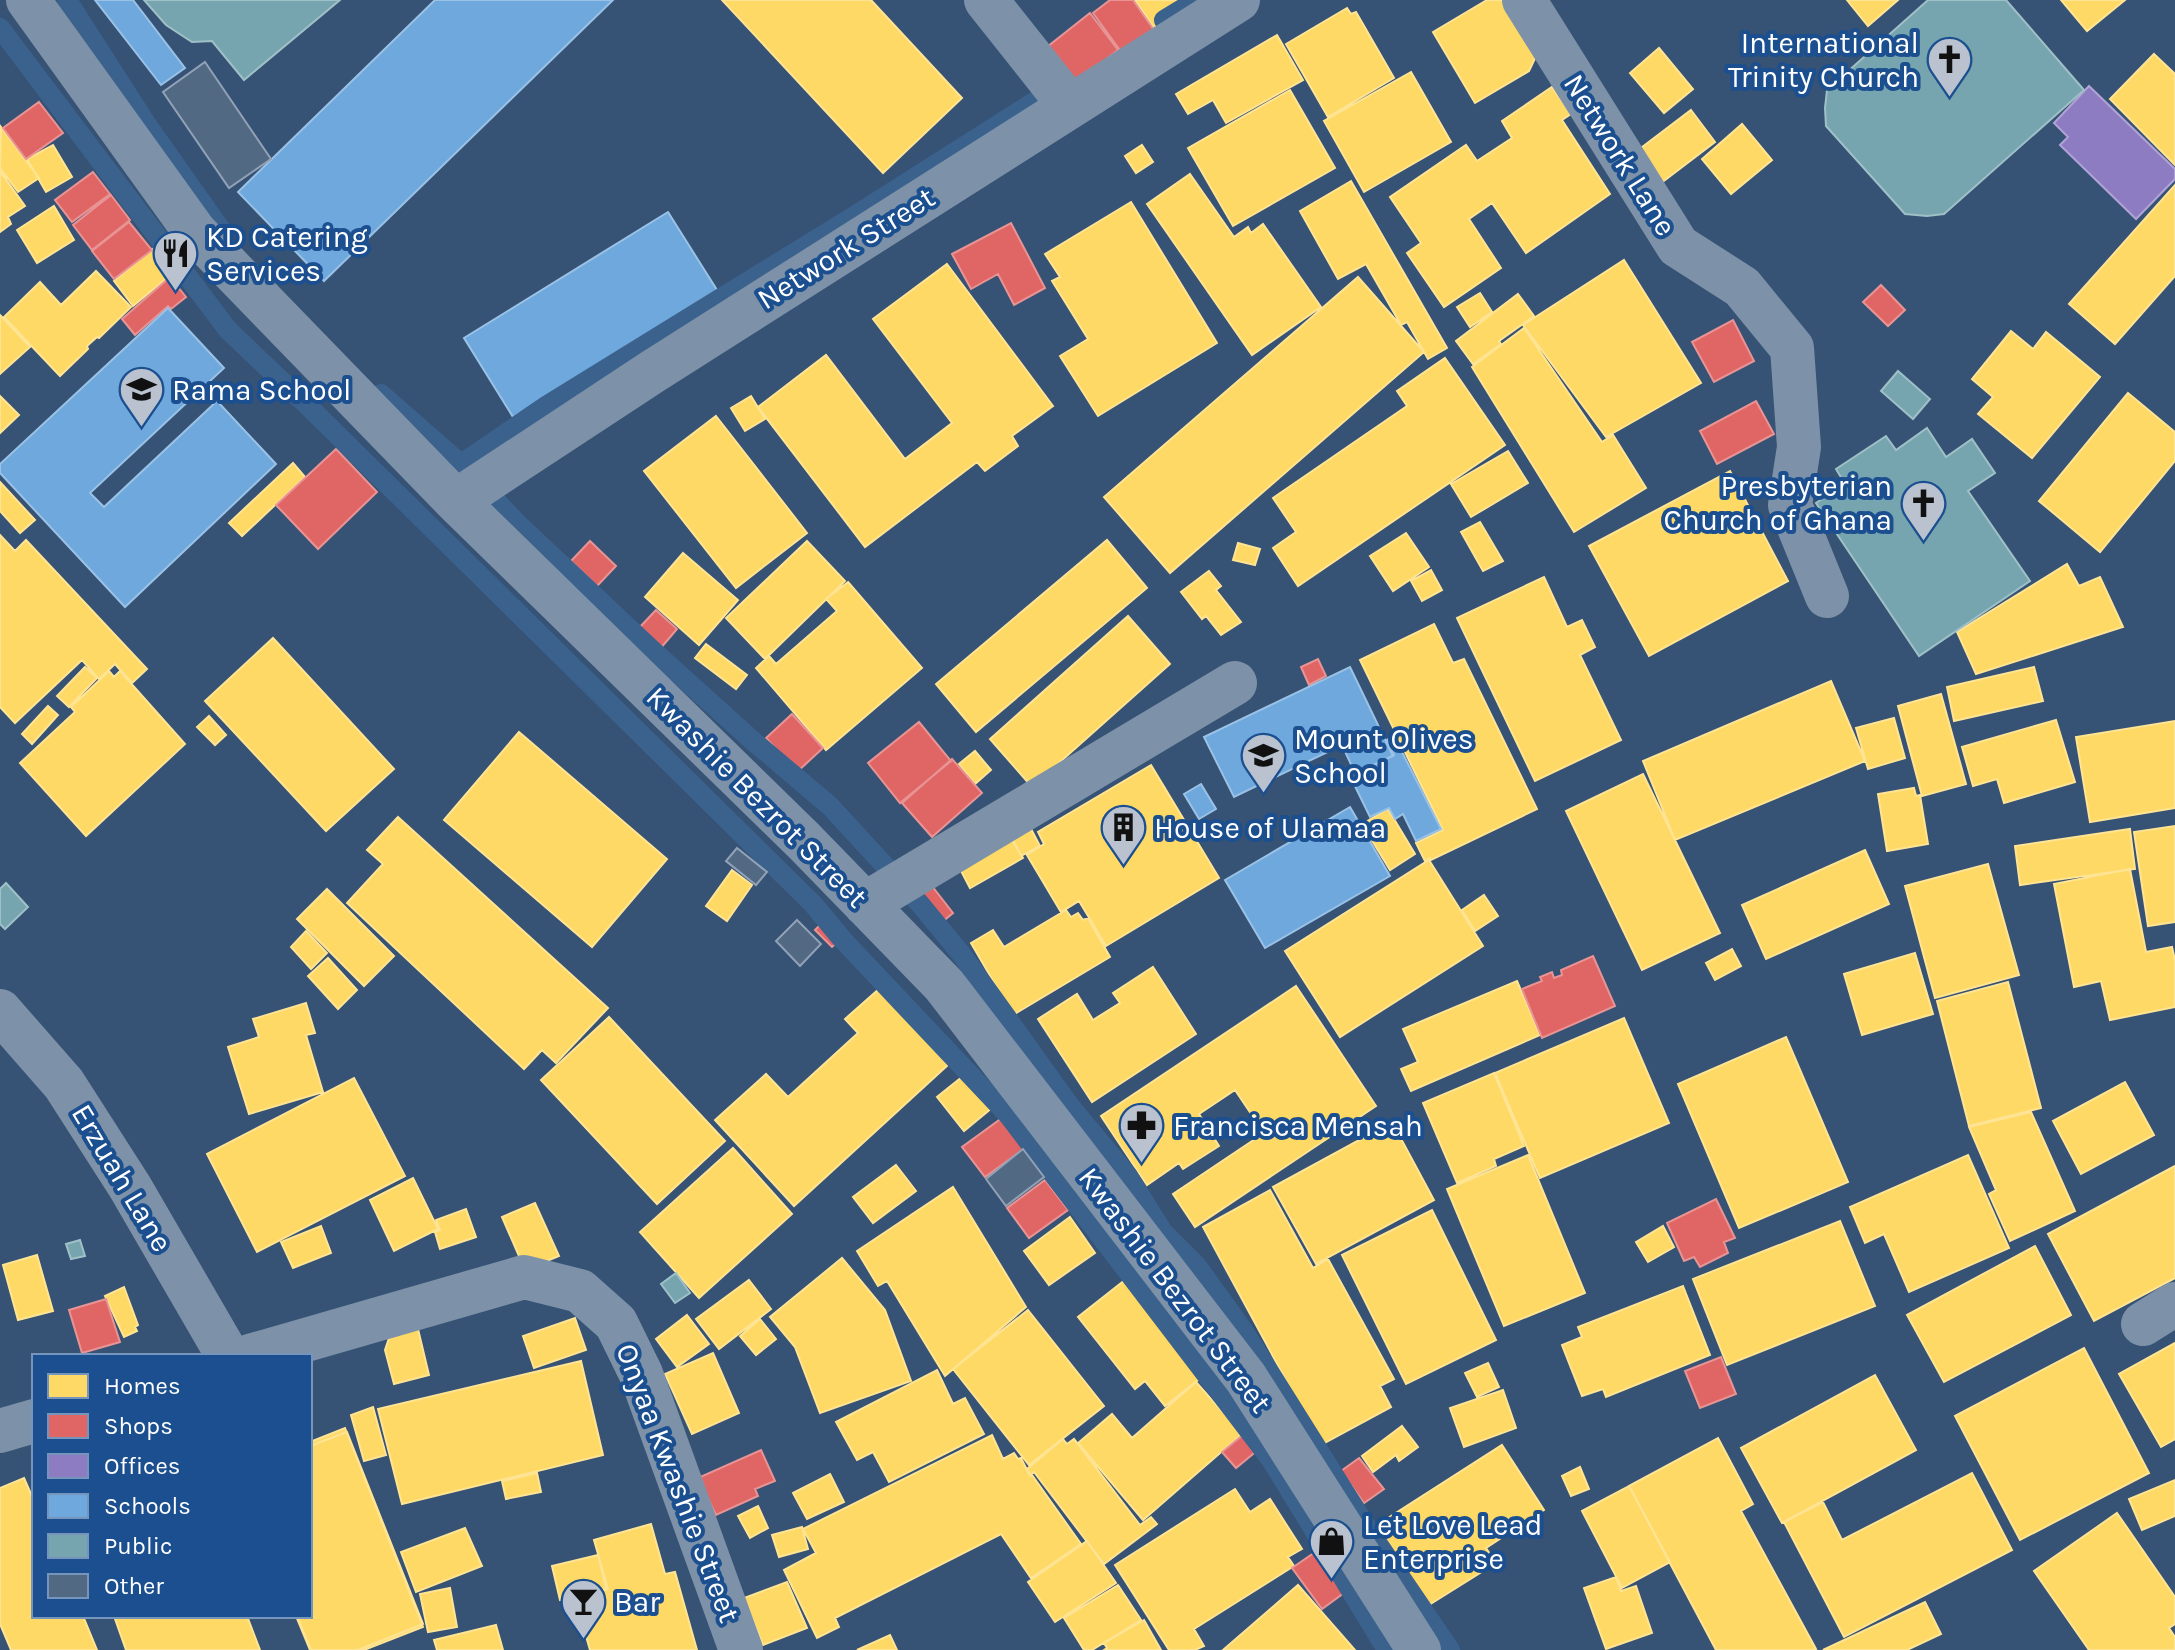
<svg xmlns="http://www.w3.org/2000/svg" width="2175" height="1650" viewBox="0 0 2175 1650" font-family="Karla,sans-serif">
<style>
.homes{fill:#ffd966;stroke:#ffe494;stroke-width:2}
.shops{fill:#e06666;stroke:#e99494;stroke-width:2}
.offices{fill:#8e7cc3;stroke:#b0a3d5;stroke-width:2}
.schools{fill:#6fa8dc;stroke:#9ac2e6;stroke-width:2}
.public{fill:#76a5af;stroke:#9fc0c7;stroke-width:2}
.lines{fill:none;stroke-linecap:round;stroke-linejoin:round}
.stream{stroke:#3b618d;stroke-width:20}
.building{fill:#526984;stroke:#92a2b6;stroke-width:2}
.minor{stroke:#7d92a8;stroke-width:44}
.labels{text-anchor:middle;stroke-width:8;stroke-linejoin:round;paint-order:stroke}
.poi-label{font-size:30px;fill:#fff;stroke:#1b4f8f;text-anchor:start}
.street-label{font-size:30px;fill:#fff;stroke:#1b4f8f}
</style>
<rect width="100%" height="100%" fill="#365274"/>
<path class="homes" d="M722,0H871L962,98L883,173Z
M1135,0H1183L1187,6L1154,28Z
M1487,0H1508L1539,50L1529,71L1475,103L1433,32Z
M1847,0H1898L1868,26Z
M2061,0H2125L2087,31Z
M1347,8L1351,14L1356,12L1394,78L1328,117L1286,44Z
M1277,35L1303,80L1226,123L1213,100L1188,114L1176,94Z
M1659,48L1693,89L1664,113L1630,73Z
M2154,54L2175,74V165L2110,99Z
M1411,72L1451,142L1364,192L1324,121Z
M1552,87L1571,114L1562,120L1610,194L1526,253L1492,203L1469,219L1501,268L1444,307L1407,253L1421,243L1390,197L1466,145L1477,161L1512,138L1502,121Z
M1290,90L1335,168L1233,226L1188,148Z
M1691,110L1715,142L1661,183L1637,151Z
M1742,124L1772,160L1731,194L1702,159Z
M1,127L39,178L18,192L0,168Z
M53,145L72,177L46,192L27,159Z
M1142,145L1153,162L1136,173L1125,156Z
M0,171L25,206L8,217L11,224L0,232Z
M1190,174L1234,237L1248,227L1251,233L1263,224L1321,307L1252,355L1147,204Z
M1351,181L1447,348L1428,359L1407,322L1401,325L1366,264L1338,279L1300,211Z
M2175,185V276L2115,344L2069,304Z
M1131,202L1217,343L1098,416L1060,356L1088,339L1052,281L1060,277L1045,254Z
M54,206L74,240L37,263L17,230Z
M152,249L172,274L133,306L114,281Z
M1624,260L1701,383L1606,437L1523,325Z
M947,264L1053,406L1012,436L1018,446L985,471L977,462L865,547L758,407L826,355L905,459L952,423L873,319Z
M96,271L131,307L99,338L97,337L87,346L88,349L60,376L4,317L40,282L61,305Z
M1358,277L1424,352L1170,573L1104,497Z
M1480,293L1492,312L1470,327L1457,307Z
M1518,294L1534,316L1499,341L1501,344L1473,364L1456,341Z
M0,315L30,347L0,374Z
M1524,328L1602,442L1613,435L1646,488L1574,532L1472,367Z
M2011,331L2033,349L2046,332L2100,377L2032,458L1978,414L1993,397L1972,379Z
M1445,358L1505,445L1298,586L1273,548L1296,532L1273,498L1407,406L1397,391Z
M2128,393L2175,432V461L2100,552L2039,501Z
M0,396L19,415L0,433Z
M751,396L765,419L745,431L731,408Z
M716,416L807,533L736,588L644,471Z
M1508,451L1528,483L1471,517L1451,484Z
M293,463L305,477L242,536L229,523Z
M1730,471L1788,581L1649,656L1589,546Z
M0,482L35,520L20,533L0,511Z
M1480,522L1503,561L1483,571L1461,532Z
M1406,533L1429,567L1393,591L1370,556Z
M0,535L15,551L26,540L147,669L132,683L115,664L99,679L82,660L15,723L0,707Z
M1107,540L1147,588L976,732L936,684Z
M807,541L845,581L765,659L726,618Z
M1238,543L1260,549L1255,565L1233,560Z
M683,553L738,600L699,645L645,597Z
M2067,564L2079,586L2100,577L2123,627L1976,674L1957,632Z
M1431,570L1442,590L1422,601L1411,581Z
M1209,571L1221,586L1216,590L1241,622L1221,635L1206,616L1202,619L1181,592Z
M1544,577L1567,627L1582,620L1595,647L1580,655L1621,740L1535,781L1457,618Z
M848,582L922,668L826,750L756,668L769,656L776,664L837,611L826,599Z
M1128,616L1170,664L1032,787L990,739Z
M1434,624L1453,663L1464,659L1537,809L1431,860L1430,858L1425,861L1416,843L1443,830L1360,660Z
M273,638L394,769L326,831L205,701Z
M706,644L747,675L736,689L695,658Z
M85,667L97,678L69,707L57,696Z
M2034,667L2043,701L1954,721L1947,687Z
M109,671L114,677L120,671L185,744L86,836L20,763L75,712L71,707Z
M1831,681L1865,761L1675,840L1643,761Z
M1941,694L1966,784L1922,796L1898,706Z
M48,706L58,715L32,744L22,734Z
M209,716L226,735L215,745L197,727Z
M1894,718L1905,758L1868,769L1856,728Z
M2056,720L2075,782L2004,803L1997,779L1973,786L1962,747Z
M2175,721V808L2090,822L2076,737Z
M519,732L667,859L592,947L444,820Z
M975,751L991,770L975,784L959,764Z
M1151,765L1219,878L1106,946L1079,901L1061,912L1027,855L1044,844L1038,832Z
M1643,774L1720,933L1642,970L1566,811Z
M1914,788L1916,796L1920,795L1928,844L1887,851L1878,794Z
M1388,809L1415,854L1390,870L1362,824Z
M398,817L608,1008L556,1063L542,1050L524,1069L347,903L383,864L367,850Z
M2175,826V922L2148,926L2134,832Z
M1030,827L1040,846L1021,856L1012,838Z
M2130,829L2135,869L2020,885L2015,846Z
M1012,840L1023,858L970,888L960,869Z
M1865,850L1889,904L1766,959L1742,905Z
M1429,860L1483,946L1340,1037L1285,951Z
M1988,864L2019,975L1935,998L1905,886Z
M2130,869L2146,952L2172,947L2175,960V1007L2110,1020L2101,981L2074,987L2054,884Z
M732,870L752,885L727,921L706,906Z
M327,889L394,956L364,986L297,919Z
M1484,895L1498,916L1475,931L1462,910Z
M1066,910L1071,917L1078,913L1083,920L1088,918L1110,957L1013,1015L971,943L993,930L1004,947Z
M306,931L327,953L311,969L291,947Z
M1732,949L1741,966L1715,980L1706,963Z
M1915,953L1933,1014L1862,1035L1844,974Z
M328,958L357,990L338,1009L308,976Z
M1153,967L1196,1034L1092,1102L1038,1019L1077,994L1093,1020L1120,1003L1113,993Z
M1517,981L1540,1035L1411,1091L1401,1069L1418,1062L1403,1029Z
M2008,982L2041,1108L1969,1126L1937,1001Z
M1296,986L1376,1106L1195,1227L1173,1194L1264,1133L1235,1090L1199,1114L1219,1146L1183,1169L1179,1163L1147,1185L1101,1116Z
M879,989L948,1065L794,1206L715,1120L766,1074L788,1097L858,1033L845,1019Z
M306,1003L315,1033L306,1035L323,1092L249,1114L228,1047L259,1037L253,1019Z
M609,1017L725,1141L657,1204L541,1080Z
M1624,1018L1669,1123L1540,1178L1495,1073Z
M1786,1037L1848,1182L1739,1228L1678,1084Z
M967,1073L993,1107L964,1131L937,1097Z
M1494,1073L1524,1146L1494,1159L1496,1166L1457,1183L1423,1103Z
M354,1078L405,1176L257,1252L207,1154Z
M2125,1082L2154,1135L2081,1174L2053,1121Z
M2031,1112L2075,1211L2010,1241L1989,1194L1996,1190L1969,1127Z
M1392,1122L1434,1200L1316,1264L1273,1187Z
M733,1148L792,1214L699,1298L640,1232Z
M1528,1155L1585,1293L1504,1326L1447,1189Z
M1968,1155L2009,1248L1909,1292L1884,1234L1865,1243L1850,1207Z
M896,1165L916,1191L873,1223L853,1197Z
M2175,1166V1278L2094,1321L2048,1234Z
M413,1178L438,1229L394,1251L370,1200Z
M953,1187L1026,1307L945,1376L887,1281L878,1286L857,1251Z
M1270,1190L1313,1268L1328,1259L1394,1379L1380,1386L1391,1407L1321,1445L1203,1227Z
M535,1203L559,1256L525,1270L502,1217Z
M466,1209L476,1237L440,1249L435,1232L440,1230L436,1220Z
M1432,1210L1496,1340L1406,1384L1342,1255Z
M1070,1217L1095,1253L1049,1285L1024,1251Z
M1840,1221L1875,1306L1727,1365L1693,1279Z
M321,1226L331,1253L293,1268L281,1242Z
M1663,1226L1674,1247L1648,1262L1636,1242Z
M2035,1246L2071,1315L1944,1382L1907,1315Z
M37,1255L53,1311L18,1320L3,1265Z
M842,1258L885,1310L911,1381L820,1413L795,1347L770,1317Z
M749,1280L771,1309L719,1349L696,1319Z
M1125,1280L1202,1377L1165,1406L1145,1381L1135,1389L1078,1317Z
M1683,1286L1710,1355L1606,1397L1603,1389L1582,1396L1562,1345L1582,1337L1578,1327Z
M124,1287L138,1325L135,1327L137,1331L124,1337L105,1296Z
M1028,1310L1104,1406L1029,1465L953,1369Z
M687,1315L709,1344L677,1367L656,1339Z
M575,1318L586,1350L534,1368L523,1336Z
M760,1319L776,1339L756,1355L740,1336Z
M418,1329L429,1375L394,1384L385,1350L390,1335Z
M2175,1343V1439L2161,1447L2119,1374Z
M2084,1348L2149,1473L2020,1540L1955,1416Z
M713,1353L739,1413L692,1434L665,1374Z
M581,1361L603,1455L402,1504L378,1409Z
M1488,1363L1499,1387L1477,1397L1465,1373Z
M937,1370L953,1404L965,1398L984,1434L889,1482L873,1452L857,1460L836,1422Z
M1875,1375L1916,1450L1782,1523L1741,1448Z
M1196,1382L1242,1434L1143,1520L1078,1443L1112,1414L1132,1438Z
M1503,1390L1516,1428L1464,1447L1450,1408Z
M373,1407L386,1455L364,1461L351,1415Z
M1402,1426L1418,1447L1399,1461L1396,1455L1373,1472L1362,1456Z
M345,1428L423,1627L364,1650H311L297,1616H310V1442Z
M347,1432L423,1624L358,1650H310L296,1616H310V1446Z
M992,1435L1003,1459L1014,1453L1018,1459L1021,1458L1030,1476L1032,1475L1081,1544L1031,1578L1001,1534L835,1618L839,1627L817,1638L784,1570L816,1553L803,1529Z
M1718,1438L1753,1504L1741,1511L1816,1649L1813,1650H1716L1629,1486Z
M1063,1439L1067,1444L1074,1439L1140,1525L1151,1517L1157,1524L1104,1564L1034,1472L1031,1475L1027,1469Z
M1502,1445L1544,1510L1486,1548L1496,1563L1429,1605L1377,1525Z
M1580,1467L1589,1489L1571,1496L1562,1476Z
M537,1473L541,1492L506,1499L502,1481Z
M1972,1473L2012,1550L1844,1637L1784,1522L1823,1502L1842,1540Z
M830,1474L844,1502L807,1519L793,1493Z
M24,1478L34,1501V1616H83L97,1650H11L0,1624V1488Z
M2175,1480V1516L2142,1530L2129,1499Z
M1629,1486L1670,1562L1622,1588L1582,1511Z
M1235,1489L1250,1512L1270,1499L1302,1549L1288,1557L1294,1566L1194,1629L1204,1646L1195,1650H1169L1115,1565Z
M758,1506L768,1528L750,1538L738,1516Z
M2117,1513L2175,1597V1624L2169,1628L2175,1637V1650H2089L2034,1571Z
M651,1524L665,1574L675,1572L697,1650H590L575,1598L608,1589L594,1540Z
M802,1527L808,1549L779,1557L772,1535Z
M465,1528L482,1566L416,1592L401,1552Z
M1087,1541L1116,1583L1055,1622L1028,1582Z
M598,1555L606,1588L560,1600L552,1566Z
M1616,1577L1621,1591L1636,1586L1652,1633L1606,1649L1584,1588Z
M787,1582L807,1628L763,1645L744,1598Z
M1118,1585L1141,1620L1092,1650H1084L1064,1618Z
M1298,1585L1355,1650H1223Z
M450,1588L457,1627L428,1632L420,1594Z
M1925,1602L1941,1634L1907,1650H1823Z
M114,1616H247L260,1650H126Z
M1144,1620L1161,1650H1104L1107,1648L1104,1643Z
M496,1625L503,1650H437L434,1640Z
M890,1635L897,1650H857Z"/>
<path class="shops" d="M1110,0H1133L1154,30L1122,53L1093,13Z
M1090,13L1118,50L1070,87L1042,51Z
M39,102L63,133L26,159L3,128Z
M93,172L110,194L72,222L55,200Z
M111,195L130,220L92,250L73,225Z
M129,222L152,250L114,279L92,251Z
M1011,223L1045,288L1014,305L998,274L971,289L952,254Z
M170,277L186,297L171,309L168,306L135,335L122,319Z
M1881,285L1905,310L1888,326L1863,302Z
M1733,320L1754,361L1714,382L1692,342Z
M1756,401L1774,434L1717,464L1700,431Z
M336,449L377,492L318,549L276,505Z
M590,541L616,566L597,586L571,561Z
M656,610L677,629L660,649L638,629Z
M1318,659L1326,676L1309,685L1301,667Z
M792,714L823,748L797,772L766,738Z
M919,722L951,761L900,803L868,763Z
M952,759L982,793L932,837L902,803Z
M932,886L953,913L936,927L915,899Z
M828,917L845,936L832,947L815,930Z
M1593,956L1615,1006L1542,1038L1522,989L1542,981L1540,977L1552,972L1554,978L1562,975L1561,970Z
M1002,1118L1024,1149L985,1177L962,1147Z
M1045,1180L1068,1210L1029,1238L1007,1208Z
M1716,1199L1735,1238L1724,1242L1728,1253L1700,1267L1694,1257L1684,1261L1667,1223Z
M106,1299L120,1342L82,1353L69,1310Z
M1721,1357L1736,1394L1700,1408L1685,1371Z
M1244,1434L1258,1450L1236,1468L1222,1452Z
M761,1450L775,1481L755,1489L758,1496L716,1515L698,1478Z
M1359,1458L1384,1489L1364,1503L1341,1471Z
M1318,1550L1348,1590L1322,1609L1292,1568Z"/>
<path class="offices" d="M2089,86L2175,169V179L2136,219L2060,145L2068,137L2054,123Z"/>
<path class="schools" d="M95,0H133L185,68L161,85Z
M435,0H613L324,281L238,192Z
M668,212L717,290L513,417L464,338Z
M168,308L224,368L90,493L104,507L217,401L276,464L125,607L0,473V464Z
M1350,667L1393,756L1355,773L1342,745L1234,797L1204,737Z
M1394,736L1441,829L1416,841L1403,814L1395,819L1389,808L1370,817L1349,774L1354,772L1356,774L1394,755L1387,740Z
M1201,784L1216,809L1199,819L1184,794Z
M1350,807L1390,876L1265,948L1225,880Z"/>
<path class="public" d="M144,0H340L244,80L212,41L192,42L166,25Z
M1928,0H2006L2084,90L1944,214L1927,216L1905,214L1826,126L1825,108L1827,90Z
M1898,371L1930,399L1913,419L1881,391Z
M1927,428L1946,457L1972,439L1995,473L1968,491L2030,581L1919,656L1816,503L1845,484L1836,469L1886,436L1896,450Z
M6,883L28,907L5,929L0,924V889Z
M80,1240L85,1256L71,1259L66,1244Z
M676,1273L690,1293L675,1303L661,1284Z"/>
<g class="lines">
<path class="stream" d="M67,0L145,122L222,231
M1164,20L1197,0
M0,28L228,330L308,406L813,904L842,939L1009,1116L1272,1461L1387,1650
M381,394L461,464L517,523L650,648L753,741L830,806L920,904L962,955L1070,1106L1128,1176L1163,1232L1197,1266L1243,1330L1369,1531L1450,1650
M461,464L546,406L859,213L1059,86"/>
</g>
<path class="building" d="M205,62L271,159L229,188L163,92Z
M737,848L767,872L756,885L726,861Z
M797,920L821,944L800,966L776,941Z
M1023,1149L1044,1177L1006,1206L986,1179Z"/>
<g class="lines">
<path class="minor" d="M28,0L195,232L456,501L804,841L944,985L1246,1378L1419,1650
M986,0L1070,106
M1524,0L1678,246L1742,287L1792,348L1799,447L1790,505L1827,596
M456,501L652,372L1238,0
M865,904L1235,683
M0,1011L64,1084L130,1187L228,1356
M2143,1324L2175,1304
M250,1356L524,1277L580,1291L616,1323L641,1374L741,1650
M0,1431L34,1421"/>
</g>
<defs>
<symbol id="church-pin" viewBox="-11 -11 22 30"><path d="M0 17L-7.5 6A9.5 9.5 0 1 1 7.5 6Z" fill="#b9c2ce" stroke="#1b4f8f"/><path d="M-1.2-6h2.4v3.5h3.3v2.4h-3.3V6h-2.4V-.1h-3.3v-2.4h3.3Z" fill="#111"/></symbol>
<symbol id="restaurant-pin" viewBox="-11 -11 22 30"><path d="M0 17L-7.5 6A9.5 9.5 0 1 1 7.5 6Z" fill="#b9c2ce" stroke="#1b4f8f"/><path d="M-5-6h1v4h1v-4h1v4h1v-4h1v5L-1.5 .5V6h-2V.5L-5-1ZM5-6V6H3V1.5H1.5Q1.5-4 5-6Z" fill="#111"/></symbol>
<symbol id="school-pin" viewBox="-11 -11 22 30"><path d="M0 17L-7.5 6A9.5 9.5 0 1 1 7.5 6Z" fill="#b9c2ce" stroke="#1b4f8f"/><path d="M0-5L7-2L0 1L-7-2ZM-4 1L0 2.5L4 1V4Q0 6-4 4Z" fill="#111"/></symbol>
<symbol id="building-pin" viewBox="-11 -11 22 30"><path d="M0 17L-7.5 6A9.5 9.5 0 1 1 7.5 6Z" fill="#b9c2ce" stroke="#1b4f8f"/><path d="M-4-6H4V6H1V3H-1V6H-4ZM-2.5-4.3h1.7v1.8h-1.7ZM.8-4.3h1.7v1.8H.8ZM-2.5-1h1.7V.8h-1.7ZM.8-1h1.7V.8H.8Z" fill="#111"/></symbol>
<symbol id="pharmacy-pin" viewBox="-11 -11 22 30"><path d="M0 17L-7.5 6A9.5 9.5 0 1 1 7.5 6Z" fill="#b9c2ce" stroke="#1b4f8f"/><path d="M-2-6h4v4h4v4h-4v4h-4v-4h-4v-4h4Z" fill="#111"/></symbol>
<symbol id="shop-pin" viewBox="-11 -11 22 30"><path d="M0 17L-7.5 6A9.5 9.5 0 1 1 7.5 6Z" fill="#b9c2ce" stroke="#1b4f8f"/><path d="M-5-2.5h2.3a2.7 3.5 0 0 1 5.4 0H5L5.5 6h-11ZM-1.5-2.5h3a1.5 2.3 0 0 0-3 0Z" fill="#111"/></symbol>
<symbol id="bar-pin" viewBox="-11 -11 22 30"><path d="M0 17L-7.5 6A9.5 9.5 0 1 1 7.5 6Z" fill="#b9c2ce" stroke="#1b4f8f"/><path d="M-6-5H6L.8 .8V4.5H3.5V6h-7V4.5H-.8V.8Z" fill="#111"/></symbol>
</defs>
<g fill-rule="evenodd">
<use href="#church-pin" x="1924" y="34" width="51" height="69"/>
<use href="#restaurant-pin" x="150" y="228" width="51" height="69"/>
<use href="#school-pin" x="116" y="364" width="51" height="69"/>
<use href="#church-pin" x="1898" y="478" width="51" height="69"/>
<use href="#school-pin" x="1238" y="730" width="51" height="69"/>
<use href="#building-pin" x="1098" y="802" width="51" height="69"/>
<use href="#pharmacy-pin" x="1116" y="1100" width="51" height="69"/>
<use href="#shop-pin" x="1306" y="1516" width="51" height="69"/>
<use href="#bar-pin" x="558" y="1576" width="51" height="69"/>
</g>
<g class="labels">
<g class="poi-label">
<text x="1919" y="53" text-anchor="end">International<tspan x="1919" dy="34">Trinity Church</tspan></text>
<text x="206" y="247">KD Catering<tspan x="206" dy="34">Services</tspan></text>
<text x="172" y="400">Rama School</text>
<text x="1892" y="496" text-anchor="end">Presbyterian<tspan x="1892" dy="34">Church of Ghana</tspan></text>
<text x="1294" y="749">Mount Olives<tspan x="1294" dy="34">School</tspan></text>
<text x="1154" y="838">House of Ulamaa</text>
<text x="1173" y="1136">Francisca Mensah</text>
<text x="1363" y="1535">Let Love Lead<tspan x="1363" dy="34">Enterprise</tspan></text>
<text x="614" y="1612">Bar</text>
</g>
<g class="street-label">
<text transform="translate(1620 155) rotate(58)" y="10">Network Lane</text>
<text transform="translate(846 248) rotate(-32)" y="10">Network Street</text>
<text transform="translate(757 797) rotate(45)" y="10">Kwashie Bezrot Street</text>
<text transform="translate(122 1178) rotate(59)" y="10">Erzuah Lane</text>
<text transform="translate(1175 1290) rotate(53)" y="10">Kwashie Bezrot Street</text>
<text transform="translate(678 1483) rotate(69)" y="10">Onyaa Kwashie Street</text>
</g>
</g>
<rect x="32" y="1354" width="280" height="264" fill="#1b4f8f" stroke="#7695bc" stroke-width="2"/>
<rect x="48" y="1374" width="40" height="24" fill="#ffd966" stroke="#7695bc" stroke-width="2"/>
<text x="104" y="1394" font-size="24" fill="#ffffff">Homes</text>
<rect x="48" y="1414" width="40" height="24" fill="#e06666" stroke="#7695bc" stroke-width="2"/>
<text x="104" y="1434" font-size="24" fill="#ffffff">Shops</text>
<rect x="48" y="1454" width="40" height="24" fill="#8e7cc3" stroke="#7695bc" stroke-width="2"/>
<text x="104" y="1474" font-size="24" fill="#ffffff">Offices</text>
<rect x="48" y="1494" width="40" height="24" fill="#6fa8dc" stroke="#7695bc" stroke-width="2"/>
<text x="104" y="1514" font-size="24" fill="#ffffff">Schools</text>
<rect x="48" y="1534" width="40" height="24" fill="#76a5af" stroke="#7695bc" stroke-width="2"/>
<text x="104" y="1554" font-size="24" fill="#ffffff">Public</text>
<rect x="48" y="1574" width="40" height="24" fill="#526984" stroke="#7695bc" stroke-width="2"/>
<text x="104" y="1594" font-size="24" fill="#ffffff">Other</text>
</svg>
